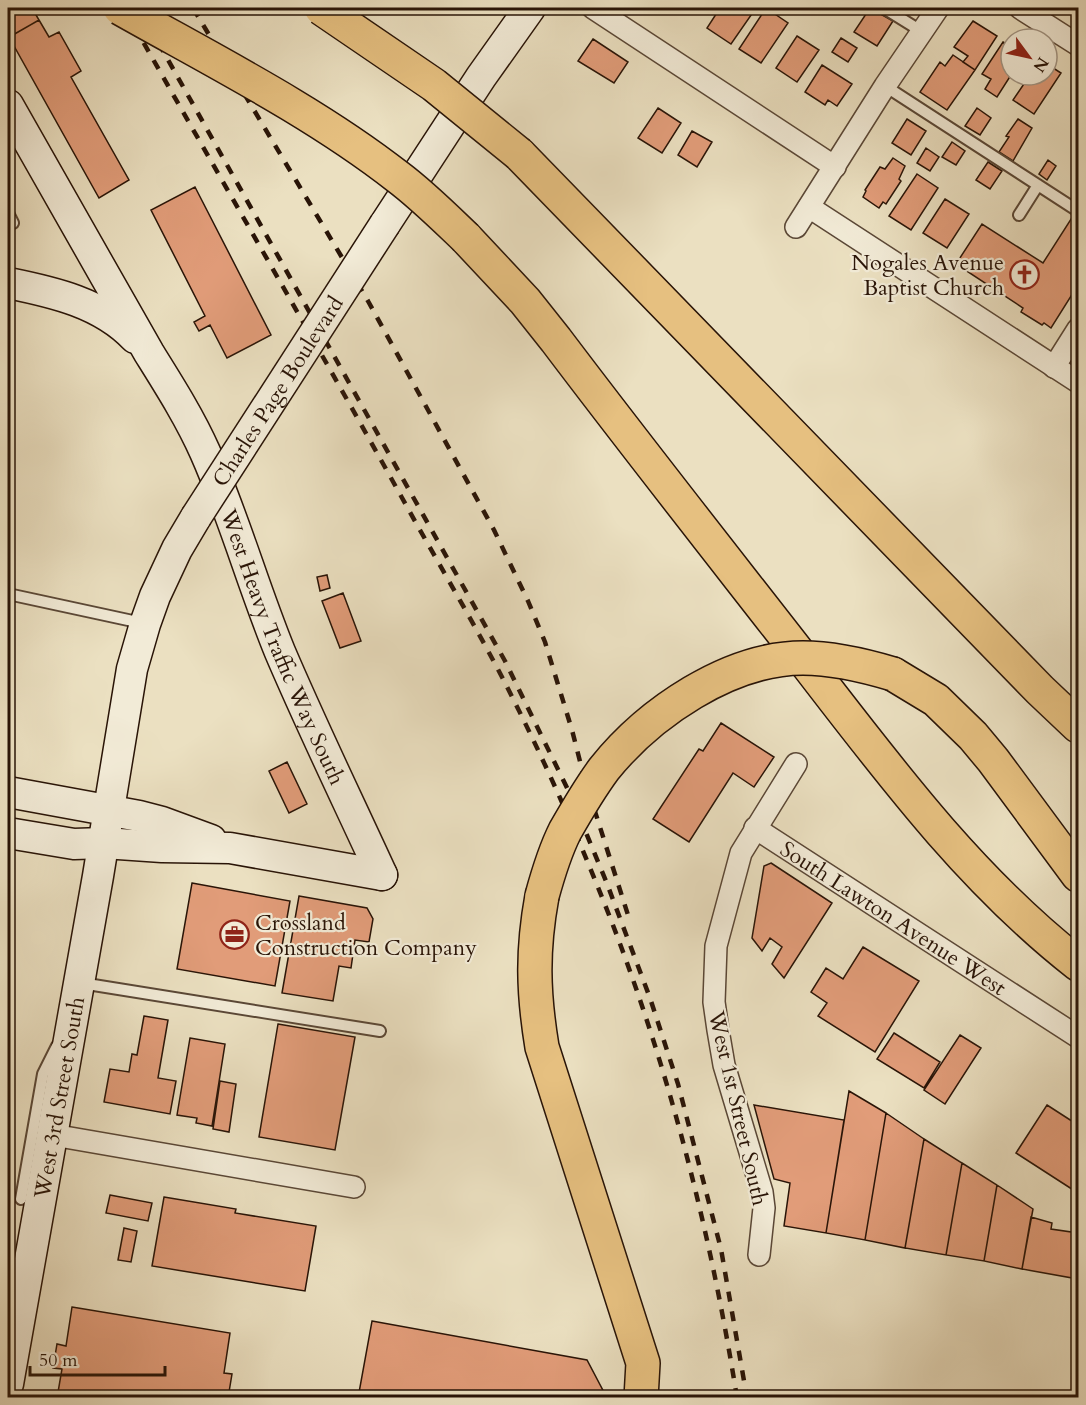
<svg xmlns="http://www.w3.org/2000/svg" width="1086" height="1405" viewBox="0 0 1086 1405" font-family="Cardo,serif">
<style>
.building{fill:#e19c79;stroke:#291407;stroke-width:1.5}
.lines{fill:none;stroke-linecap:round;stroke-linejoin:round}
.lane-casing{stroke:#5a4736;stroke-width:14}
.street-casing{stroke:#5a4736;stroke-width:24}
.secondary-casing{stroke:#291407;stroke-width:33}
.highway-casing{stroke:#291407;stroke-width:36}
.lane{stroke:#f2ebd7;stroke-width:10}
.street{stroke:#f2ebd7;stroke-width:21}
.secondary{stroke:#f2ebd7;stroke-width:30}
.highway{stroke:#e6c080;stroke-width:33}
.rail{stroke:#291407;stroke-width:4.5;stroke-dasharray:10 10;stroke-linecap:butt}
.secondary-bridge-casing{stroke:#291407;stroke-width:33;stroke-linecap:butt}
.highway-bridge-casing{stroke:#291407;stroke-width:36;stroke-linecap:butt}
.secondary-bridge{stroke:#f2ebd7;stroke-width:30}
.highway-bridge{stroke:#e6c080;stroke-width:33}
.labels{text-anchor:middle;stroke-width:4.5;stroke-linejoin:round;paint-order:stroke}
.poi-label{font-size:22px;fill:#291407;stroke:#f2ebd7;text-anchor:end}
.street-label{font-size:22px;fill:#291407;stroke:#f2ebd7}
</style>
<rect width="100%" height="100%" fill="#ebe0c1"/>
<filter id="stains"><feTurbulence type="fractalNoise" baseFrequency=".00333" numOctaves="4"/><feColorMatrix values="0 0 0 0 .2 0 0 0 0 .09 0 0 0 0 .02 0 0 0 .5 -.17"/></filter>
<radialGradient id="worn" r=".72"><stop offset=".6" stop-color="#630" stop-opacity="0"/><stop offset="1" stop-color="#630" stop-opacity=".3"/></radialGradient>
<path class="building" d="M8,8H32L39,20L8,38Z
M720,8H756L731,44L707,28Z
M766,8L788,23L761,63L739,49Z
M870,8L893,21L877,46L854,32Z
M39,20L49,37L59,32L81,71L71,77L129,180L99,198L9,37Z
M973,21L997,36L975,70L963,62L968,56L954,47Z
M797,36L819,50L797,82L776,68Z
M841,38L857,48L848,62L832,52Z
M593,39L628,62L614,83L578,61Z
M1003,42L1011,47V75L997,97L985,89L991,79L982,74Z
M953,55L975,70L947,110L920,92L940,62L945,66Z
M1047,64L1061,73L1034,114L1013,100L1030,75H1047Z
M822,65L852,84L837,106L828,100L825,105L805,92Z
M658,108L681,123L662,153L638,138Z
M977,108L991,118L980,135L965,126Z
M907,119L926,131L911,155L892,143Z
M1018,119L1032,128L1013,161L999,152L1009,137L1006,136Z
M692,131L712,142L697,167L678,155Z
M952,142L965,151L956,165L942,157Z
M926,148L939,157L930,171L917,163Z
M893,158L905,166L899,179L901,181L886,204L883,202L879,208L863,197L866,191L865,190L880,167L885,169Z
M1048,160L1056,166L1047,180L1039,174Z
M988,162L1002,171L990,189L976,180Z
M917,174L938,188L911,230L889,216Z
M195,187L271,335L227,358L210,325L199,331L194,322L205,316L151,210Z
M945,199L969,214L947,248L923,233Z
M1073,216L1078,219V285L1051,328L1044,323L1042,325L1021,312L1023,308L956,264L982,224L1043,263Z
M327,575L330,588L320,591L317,577Z
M343,593L361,641L340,648L322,601Z
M721,723L774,757L754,787L733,773L689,842L653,819L699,749L703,751Z
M287,762L307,804L289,813L269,771Z
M771,863L832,903L784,978L772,964L782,947L770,938L762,951L752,938L764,866Z
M192,883L290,901L275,986L177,969Z
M299,896L367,908L373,919L369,942L355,940L351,968L339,966L333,1001L282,993Z
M8,908H10V1095H8Z
M863,947L919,981L875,1052L818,1016L827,1003L811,992L826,968L843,979Z
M144,1016L168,1020L158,1078L176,1081L170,1114L104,1102L110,1069L129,1072L132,1054L137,1055Z
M278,1024L355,1037L335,1150L259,1137Z
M894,1033L940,1062L924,1088L877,1059Z
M960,1035L981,1048L945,1104L924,1090Z
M190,1038L225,1044L212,1126L196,1123L197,1118L177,1115Z
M220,1081L236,1084L229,1132L213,1129Z
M849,1091L886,1113L865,1240L826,1233Z
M754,1105L844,1120L826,1233L784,1226L790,1183L774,1179Z
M1047,1105L1078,1125V1193L1016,1153Z
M886,1113L924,1139L905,1248L865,1240Z
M924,1139L962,1163L946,1255L905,1248Z
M962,1163L997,1185L984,1261L946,1255Z
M997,1185L1033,1209L1022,1269L984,1261Z
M110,1195L152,1203L148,1221L106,1213Z
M164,1197L236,1209L235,1213L316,1226L305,1291L152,1266Z
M1031,1217L1052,1223L1051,1229L1078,1233V1279L1022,1269Z
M124,1228L137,1231L131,1262L118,1260Z
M72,1307L230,1333L224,1373L232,1374L228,1398H57L62,1369L53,1368L57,1344L66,1346Z
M372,1321L587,1360L607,1398H358Z"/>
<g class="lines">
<defs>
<path id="lane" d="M884,8L921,31
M885,86L1078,211
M8,213L13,223L8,222
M1019,215L1038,185
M8,594L142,623
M81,983L380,1031
M21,1199L43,1074L57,1046"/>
<g id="street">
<path d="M593,8L835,167"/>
<path d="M1020,8L1078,45"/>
<path d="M809,207L1078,382"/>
<path d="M796,227L885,86L938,8"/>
<path d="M1054,367L1078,329"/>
<path id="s1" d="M755,828L1078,1037"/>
<path d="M53,1135L354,1187"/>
<path d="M759,1255L764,1208L762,1192L724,1065L718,1030L714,1002L716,946L741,853L796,764"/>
</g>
<g id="secondary">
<path id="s2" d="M8,105L149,353C169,385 190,418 205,452C234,517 253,586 280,652C312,727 348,801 382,875"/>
<path d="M385,224L481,77L530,8"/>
<path d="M8,283C53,292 102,303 135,338"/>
<path d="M8,792L139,816L162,822L211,840"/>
<path d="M8,833L74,844L104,843L162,847L230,848L382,875"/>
<path id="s3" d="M8,1384L98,876L132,669L145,624L155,596L177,549L196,517"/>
</g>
<path id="highway" d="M519,154L1040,690L1078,726
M466,238L525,301L556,340C636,446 719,551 800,655C885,765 968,878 1078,964
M893,674L936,700L973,736L993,760L1078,875
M542,896C532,951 533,992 542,1047L643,1363L641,1398"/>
</defs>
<use href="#lane" class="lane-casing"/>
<use href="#street" class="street-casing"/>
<use href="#secondary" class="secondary-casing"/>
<use href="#highway" class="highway-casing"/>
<use href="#lane" class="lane"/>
<use href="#street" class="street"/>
<use href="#secondary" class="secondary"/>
<use href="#highway" class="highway"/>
<path class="rail" d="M124,8C216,171 310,332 401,496C434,556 470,616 502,677C536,743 567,811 595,880C663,1045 709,1221 737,1398
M139,8L505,661L570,794L606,881L650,998L678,1084L721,1249L747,1398
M193,8L368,301L494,530L528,601L545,642L572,730L584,777L628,915"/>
<defs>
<g id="secondary-bridge">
<path id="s4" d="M196,517L385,224"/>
</g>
<path id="highway-bridge" d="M120,8C212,60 315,112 398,177C422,195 444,217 466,238
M321,8L434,85L519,154
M542,896C548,874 555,851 565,831C577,810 590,788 604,769C649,713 729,658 803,658C833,658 863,665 893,674"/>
</defs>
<use href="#secondary-bridge" class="secondary-bridge-casing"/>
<use href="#highway-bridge" class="highway-bridge-casing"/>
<use href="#secondary-bridge" class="secondary-bridge"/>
<use href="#highway-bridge" class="highway-bridge"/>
</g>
<defs>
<symbol id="church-ring" viewBox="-11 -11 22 22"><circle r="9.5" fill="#f2ebd7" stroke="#8f2418" stroke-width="1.5"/><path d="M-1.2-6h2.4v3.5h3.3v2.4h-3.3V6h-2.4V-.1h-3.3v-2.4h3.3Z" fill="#8f2418"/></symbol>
<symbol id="office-ring" viewBox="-11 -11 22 22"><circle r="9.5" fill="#f2ebd7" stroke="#8f2418" stroke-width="1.5"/><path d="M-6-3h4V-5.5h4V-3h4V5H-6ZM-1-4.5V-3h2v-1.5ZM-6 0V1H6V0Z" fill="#8f2418"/></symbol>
</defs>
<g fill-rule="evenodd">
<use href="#church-ring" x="1008" y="258" width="33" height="33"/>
<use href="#office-ring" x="218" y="918" width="33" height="33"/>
</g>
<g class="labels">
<g class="poi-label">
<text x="1004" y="270">Nogales Avenue<tspan x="1004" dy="25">Baptist Church</tspan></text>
<text x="255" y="930" text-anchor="start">Crossland<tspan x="255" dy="25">Construction Company</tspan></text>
</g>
<g class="street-label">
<text dy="8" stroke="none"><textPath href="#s4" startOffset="150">Charles Page Boulevard</textPath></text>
<text dy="8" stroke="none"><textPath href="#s2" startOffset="609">West Heavy Traffic Way South</textPath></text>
<text dy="8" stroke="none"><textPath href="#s1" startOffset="165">South Lawton Avenue West</textPath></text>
<text dy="8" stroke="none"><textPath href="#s3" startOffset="291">West 3rd Street South</textPath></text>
<text transform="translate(739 1108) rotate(77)" y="8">West 1st Street South</text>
</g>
</g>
<rect width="1086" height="1405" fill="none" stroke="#ebe0c1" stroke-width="30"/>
<rect x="9" y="9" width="1068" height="1387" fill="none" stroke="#291407" stroke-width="3"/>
<rect x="15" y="15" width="1056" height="1375" fill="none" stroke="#291407" stroke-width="1.5"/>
<g transform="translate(1029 57) rotate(123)"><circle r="28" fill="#f2ebd7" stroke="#a29584" stroke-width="1.5"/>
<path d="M0-4.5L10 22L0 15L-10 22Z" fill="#8f2418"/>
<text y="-9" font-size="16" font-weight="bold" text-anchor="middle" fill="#291407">N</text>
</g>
<path d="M30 1366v9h135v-9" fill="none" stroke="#291407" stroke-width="3"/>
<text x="39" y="1366" font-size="18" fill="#291407" stroke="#f2ebd7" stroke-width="4.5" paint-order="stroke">50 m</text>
<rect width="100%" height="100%" filter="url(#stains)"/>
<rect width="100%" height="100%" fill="url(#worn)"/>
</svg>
